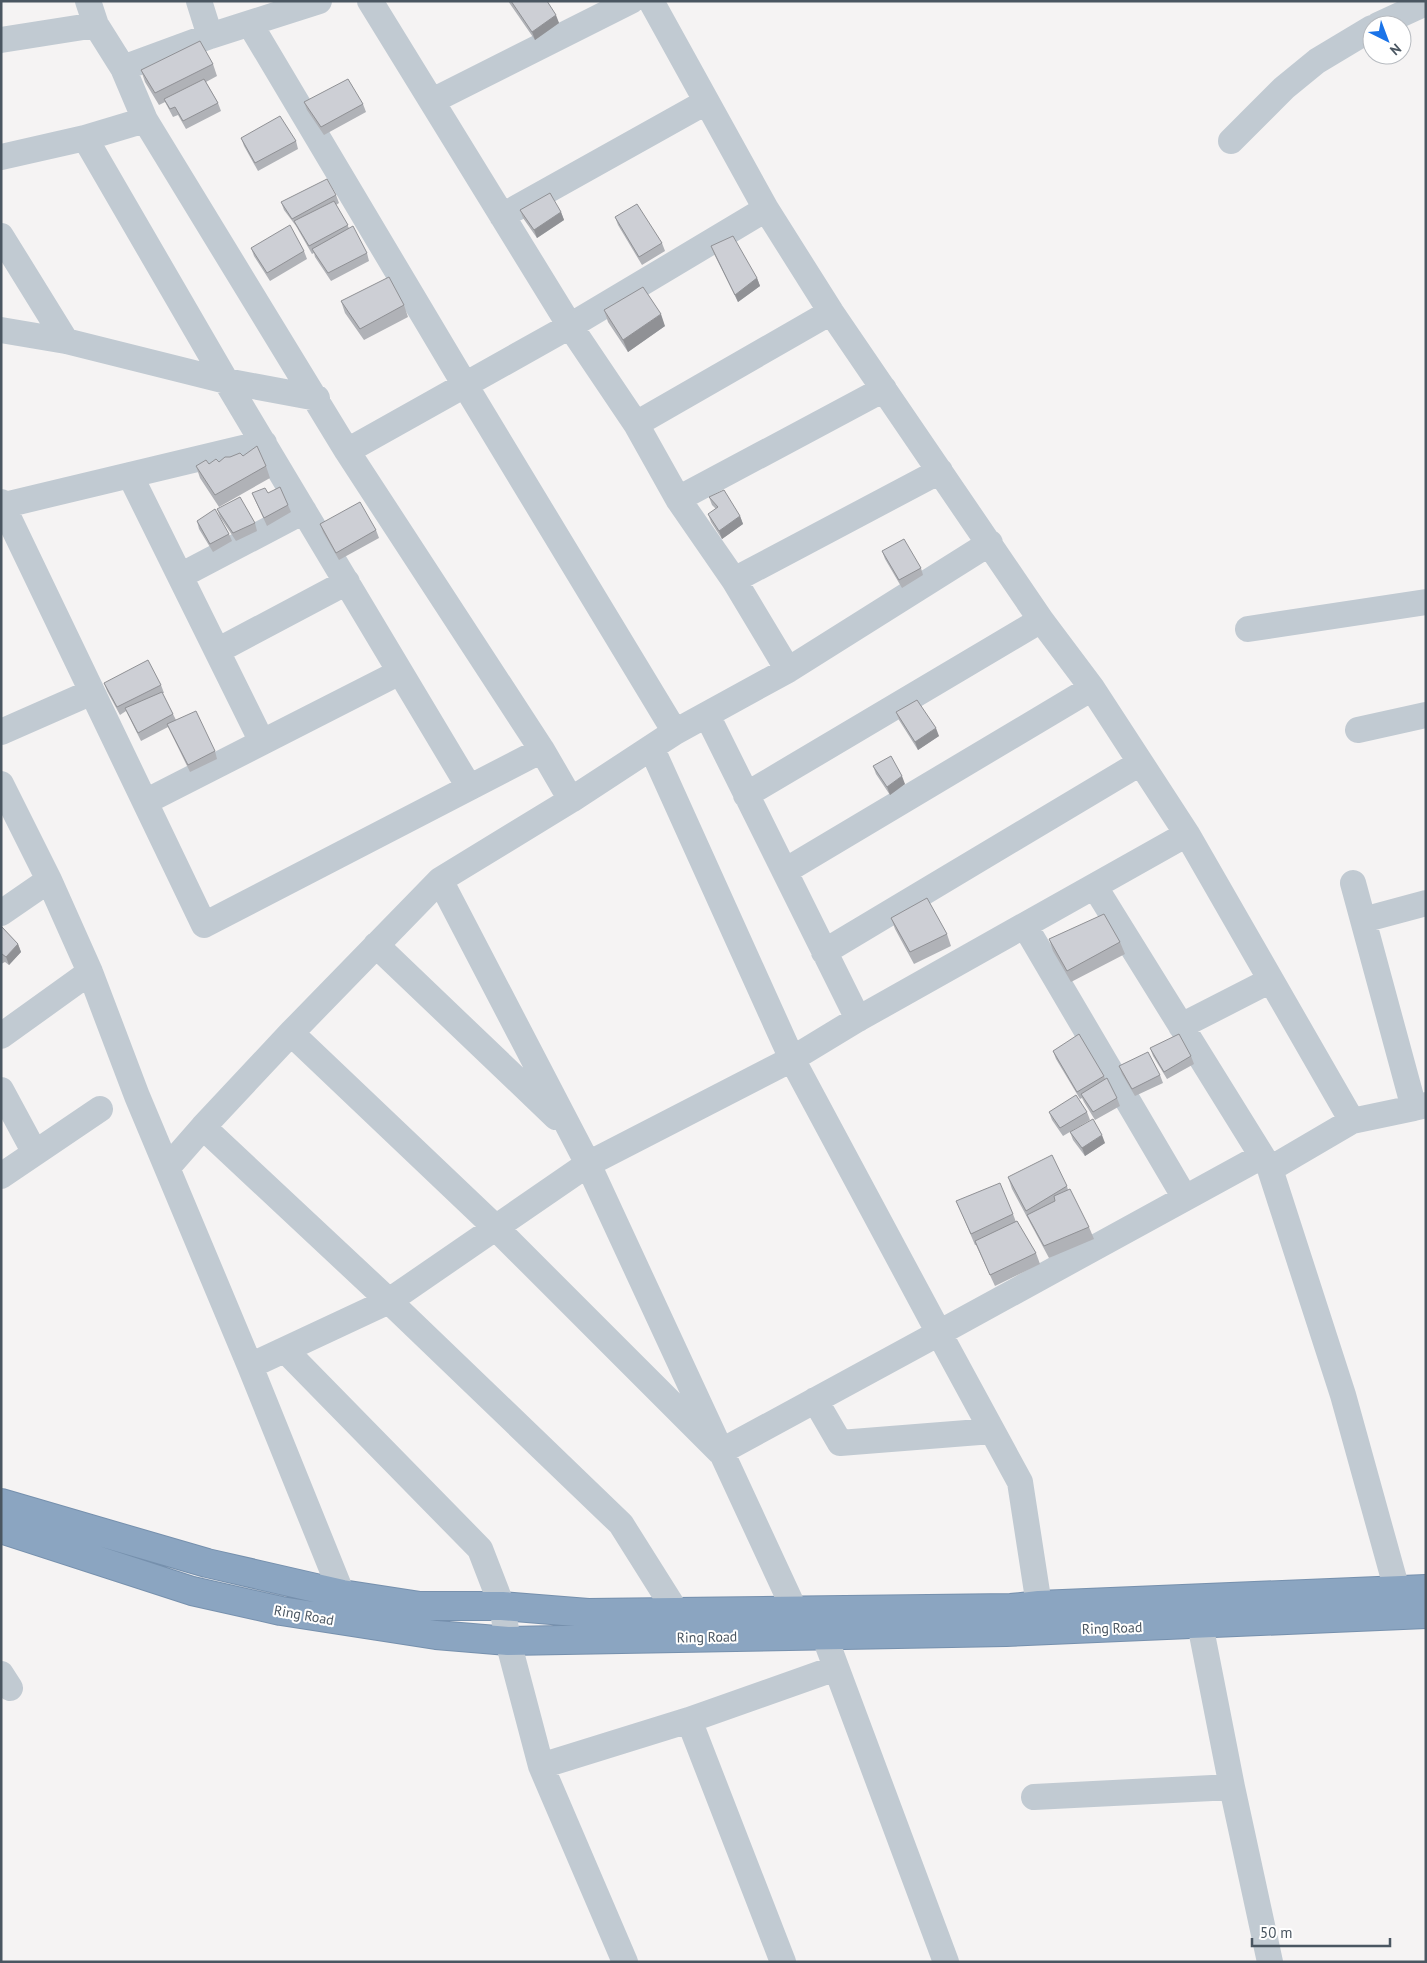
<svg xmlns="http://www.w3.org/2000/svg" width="1427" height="1963" viewBox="0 0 1427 1963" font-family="'PT Sans',sans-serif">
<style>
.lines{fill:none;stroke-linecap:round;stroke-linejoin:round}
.highway-casing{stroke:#7690ad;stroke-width:30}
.minor{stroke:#c1cad2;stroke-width:26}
.highway{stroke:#8ba5c1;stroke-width:28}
.wall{fill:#b0b2b7}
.shaded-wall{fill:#909195}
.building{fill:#cdcfd5;stroke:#909195}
.labels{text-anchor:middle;stroke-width:4;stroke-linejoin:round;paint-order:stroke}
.street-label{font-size:14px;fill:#4a5661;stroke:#fff}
</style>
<rect width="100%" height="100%" fill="#f5f3f3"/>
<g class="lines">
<defs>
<path id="highway" d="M1,1503L207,1563L342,1594L420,1606H502L588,1613L1011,1608L1039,1605L1426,1589
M1,1529L192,1591L281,1611L436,1635L508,1641L1006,1632L1426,1614"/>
</defs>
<use href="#highway" class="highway-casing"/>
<path class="minor" d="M88,1L96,25L123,68
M199,1L210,36
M370,1L570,326L636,424L678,499L734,580L788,670
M651,1L766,209L831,312L1041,620L1092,688L1187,834L1352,1121L1270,1169L1343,1395L1397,1590
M250,24L465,385L675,732
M1378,25L1426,3
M1,40L96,25
M432,101L631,1
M145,120L347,451L542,750L571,800
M85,138L226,381L469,787
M1231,141L1284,88L1317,61L1372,28
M1,157L85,138L145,120L123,68L210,36L319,1
M502,216L706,102
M1,236L66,341
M1,330L66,341L226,381L317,398
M636,424L831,312
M347,451L570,326L766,209
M130,475L262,742
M678,499L884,389
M1,502L204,925L542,750
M1,506L264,443
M180,576L304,511
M734,580L940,471
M1248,629L1426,602
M217,651L347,582
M707,715L858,1019
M1358,730L1426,715
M1,732L92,692
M1,784L49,880L90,972L137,1096L250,1366L342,1594
M746,795L1041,620
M145,802L400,672
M785,871L1092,688
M440,880L588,1164L795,1611
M1353,883L1414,1108L1426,1105
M1095,887L1270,1169
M1,913L49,880
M1363,920L1426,903
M1025,926L1185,1198
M376,945L556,1117
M824,952L1140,763
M1181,1026L1271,980
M291,1033L495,1227L720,1452L939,1333L792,1059L652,749
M1,1036L90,972
M1,1090L35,1153
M1352,1121L1414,1108
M203,1127L389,1301L621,1524L677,1613
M168,1167L203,1127L291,1033L440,880L571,800L675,732L788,670L990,543
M1,1176L100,1109
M285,1350L480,1549L502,1606L508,1641L541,1766L625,1962
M250,1366L389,1301L588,1164L792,1059L858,1019L1187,834
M815,1400L840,1443L992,1431
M1039,1605L1020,1482L939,1333L1262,1156
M1200,1624L1232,1787L1270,1962
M824,1635L946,1962
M1,1674L10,1688
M541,1766L689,1720
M1034,1797L1232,1787
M783,1962L689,1720L836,1668"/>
<use href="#highway" class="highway"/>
</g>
<path class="wall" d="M508,1H547L559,23L535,40Z
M213,64L217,76L206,82L218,103L221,111L186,129L178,115L173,117L165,102L159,105L145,82L141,70Z
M304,102L363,104L366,112L324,135L307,110Z
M241,138L296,141L298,149L258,171L244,146Z
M336,195L339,203L336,205L349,228L367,253L369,261L331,281L315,257L314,253L312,254L296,226L284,210L281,202Z
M520,210L561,212L564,220L537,238L523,218Z
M615,217L662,243L665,251L642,265L618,225Z
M711,246L757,278L760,286L738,302L714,254Z
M251,248L304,251L307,259L270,281L254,256Z
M341,301L404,305L408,317L364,340L345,313Z
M604,310L665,326L628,352L608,322Z
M243,456L266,466L270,478L219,507L200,478L196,466L219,462L230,457Z
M252,493H268L288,505L291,512L267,526L255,500Z
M709,497L740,516L743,524L722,539L711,522L708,514L716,509L712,505Z
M217,509L255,523L257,531L236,541L220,517Z
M197,521L229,534L232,541L213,552L199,529Z
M320,524L376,530L379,538L339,560L323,532Z
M882,551L921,568L923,575L902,588L885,559Z
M104,683L161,685L164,693H162L173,714L176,720L215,751L217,759L190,772L168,727L141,741L126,711L120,715L107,691Z
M896,712L939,736L918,750L899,720Z
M873,766L905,784L890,795L876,774Z
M891,918L947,934L951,946L914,964L895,929Z
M1,926L18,944L21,952L9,965L5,962L1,964Z
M1049,939L1120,942L1125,954L1071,982L1053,951Z
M1150,1048L1191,1056L1194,1064L1167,1079L1153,1056Z
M1053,1051L1104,1076L1105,1079L1117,1098L1120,1106L1095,1120L1084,1102L1082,1098L1080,1099L1056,1059Z
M1119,1066L1160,1075L1163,1083L1135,1096L1122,1074Z
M1049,1112H1087L1090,1120L1063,1136L1052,1120Z
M1070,1132L1105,1143L1085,1156L1073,1140Z
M1008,1177L1067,1186L1068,1190L1089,1227L1094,1239L1049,1258L1012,1189Z
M956,1201L1013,1214L1016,1222L1036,1253L1040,1264L995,1286L976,1245H975L961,1212Z"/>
<path class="shaded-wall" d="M556,15L559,23L535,40L532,32Z
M561,212L564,220L537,238L534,230Z
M757,278L760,286L738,302L735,295Z
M661,314L665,326L628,352L623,340Z
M740,516L743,524L722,539L719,531Z
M936,728L939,736L918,750L915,742Z
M902,776L905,784L890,795L887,787Z
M18,944L21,952L9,965L6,957Z
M1102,1135L1105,1143L1085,1156L1082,1148Z"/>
<path class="building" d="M511,1H547L556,15L532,32Z
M200,41L213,64L155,93L141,70Z
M204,79L218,103L183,121L175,107L170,109L164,99Z
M348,79L363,104L321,127L304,102Z
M280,116L296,141L255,163L241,138Z
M327,179L336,195L292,219L281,202Z
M550,193L561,212L534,230L520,210Z
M334,201L348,225L309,246L294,221Z
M637,204L662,243L639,257L615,217Z
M290,225L304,251L267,273L251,248Z
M353,226L367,253L328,273L312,249Z
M733,236L757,278L735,295L711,246Z
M389,277L404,305L360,329L341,301Z
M643,287L661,314L623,340L604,310Z
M257,446L266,466L215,495L196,466L206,460L209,464L216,459L219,462L225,457H230L240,453L243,456Z
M280,487L288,505L264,518L252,493L265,488L268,493Z
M724,490L740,516L719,531L708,514L718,507L709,497Z
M240,497L255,523L233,533L217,509Z
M360,502L376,530L336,553L320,524Z
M215,509L229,534L210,544L197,521Z
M904,539L921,568L899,580L882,551Z
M148,660L161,685L117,707L104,683Z
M162,692L173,714L138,733L125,708Z
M917,700L936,728L915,742L896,712Z
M196,711L215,751L188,765L167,724Z
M891,756L902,776L887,787L873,766Z
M927,898L947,934L910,952L891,918Z
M1104,914L1120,942L1067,971L1049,939Z
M1,926L18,944L6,957L2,954L1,955Z
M1079,1034L1104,1076L1077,1092L1053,1051Z
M1179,1034L1191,1056L1164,1072L1150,1048Z
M1148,1052L1160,1075L1132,1089L1119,1066Z
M1107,1078L1117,1098L1093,1112L1081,1094Z
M1076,1095L1087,1112L1060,1128L1049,1112Z
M1093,1119L1102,1135L1082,1148L1070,1132Z
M1052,1155L1067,1186L1026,1211L1008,1177Z
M1000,1183L1013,1214L971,1234L956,1201Z
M1070,1189L1089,1227L1044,1246L1027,1215L1055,1201L1054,1196Z
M1017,1221L1036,1253L990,1275L975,1241Z"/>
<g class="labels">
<g class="street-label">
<text transform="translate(304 1615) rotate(10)" y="5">Ring Road</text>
<text transform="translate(1112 1628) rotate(-2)" y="5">Ring Road</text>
<text transform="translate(707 1637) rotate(-1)" y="5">Ring Road</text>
</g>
</g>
<rect width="1427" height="1963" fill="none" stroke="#4a5661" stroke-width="5"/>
<g transform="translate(1387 40) rotate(138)"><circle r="24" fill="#ffffff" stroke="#b7bbc0"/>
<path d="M0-4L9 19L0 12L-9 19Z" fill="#1a73e8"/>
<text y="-8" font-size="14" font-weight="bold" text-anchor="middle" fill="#4a5661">N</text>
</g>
<path d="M1252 1938v8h138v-8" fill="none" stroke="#4a5661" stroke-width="2.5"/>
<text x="1260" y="1938" font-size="15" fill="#4a5661" stroke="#ffffff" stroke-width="4" paint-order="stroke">50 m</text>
</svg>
